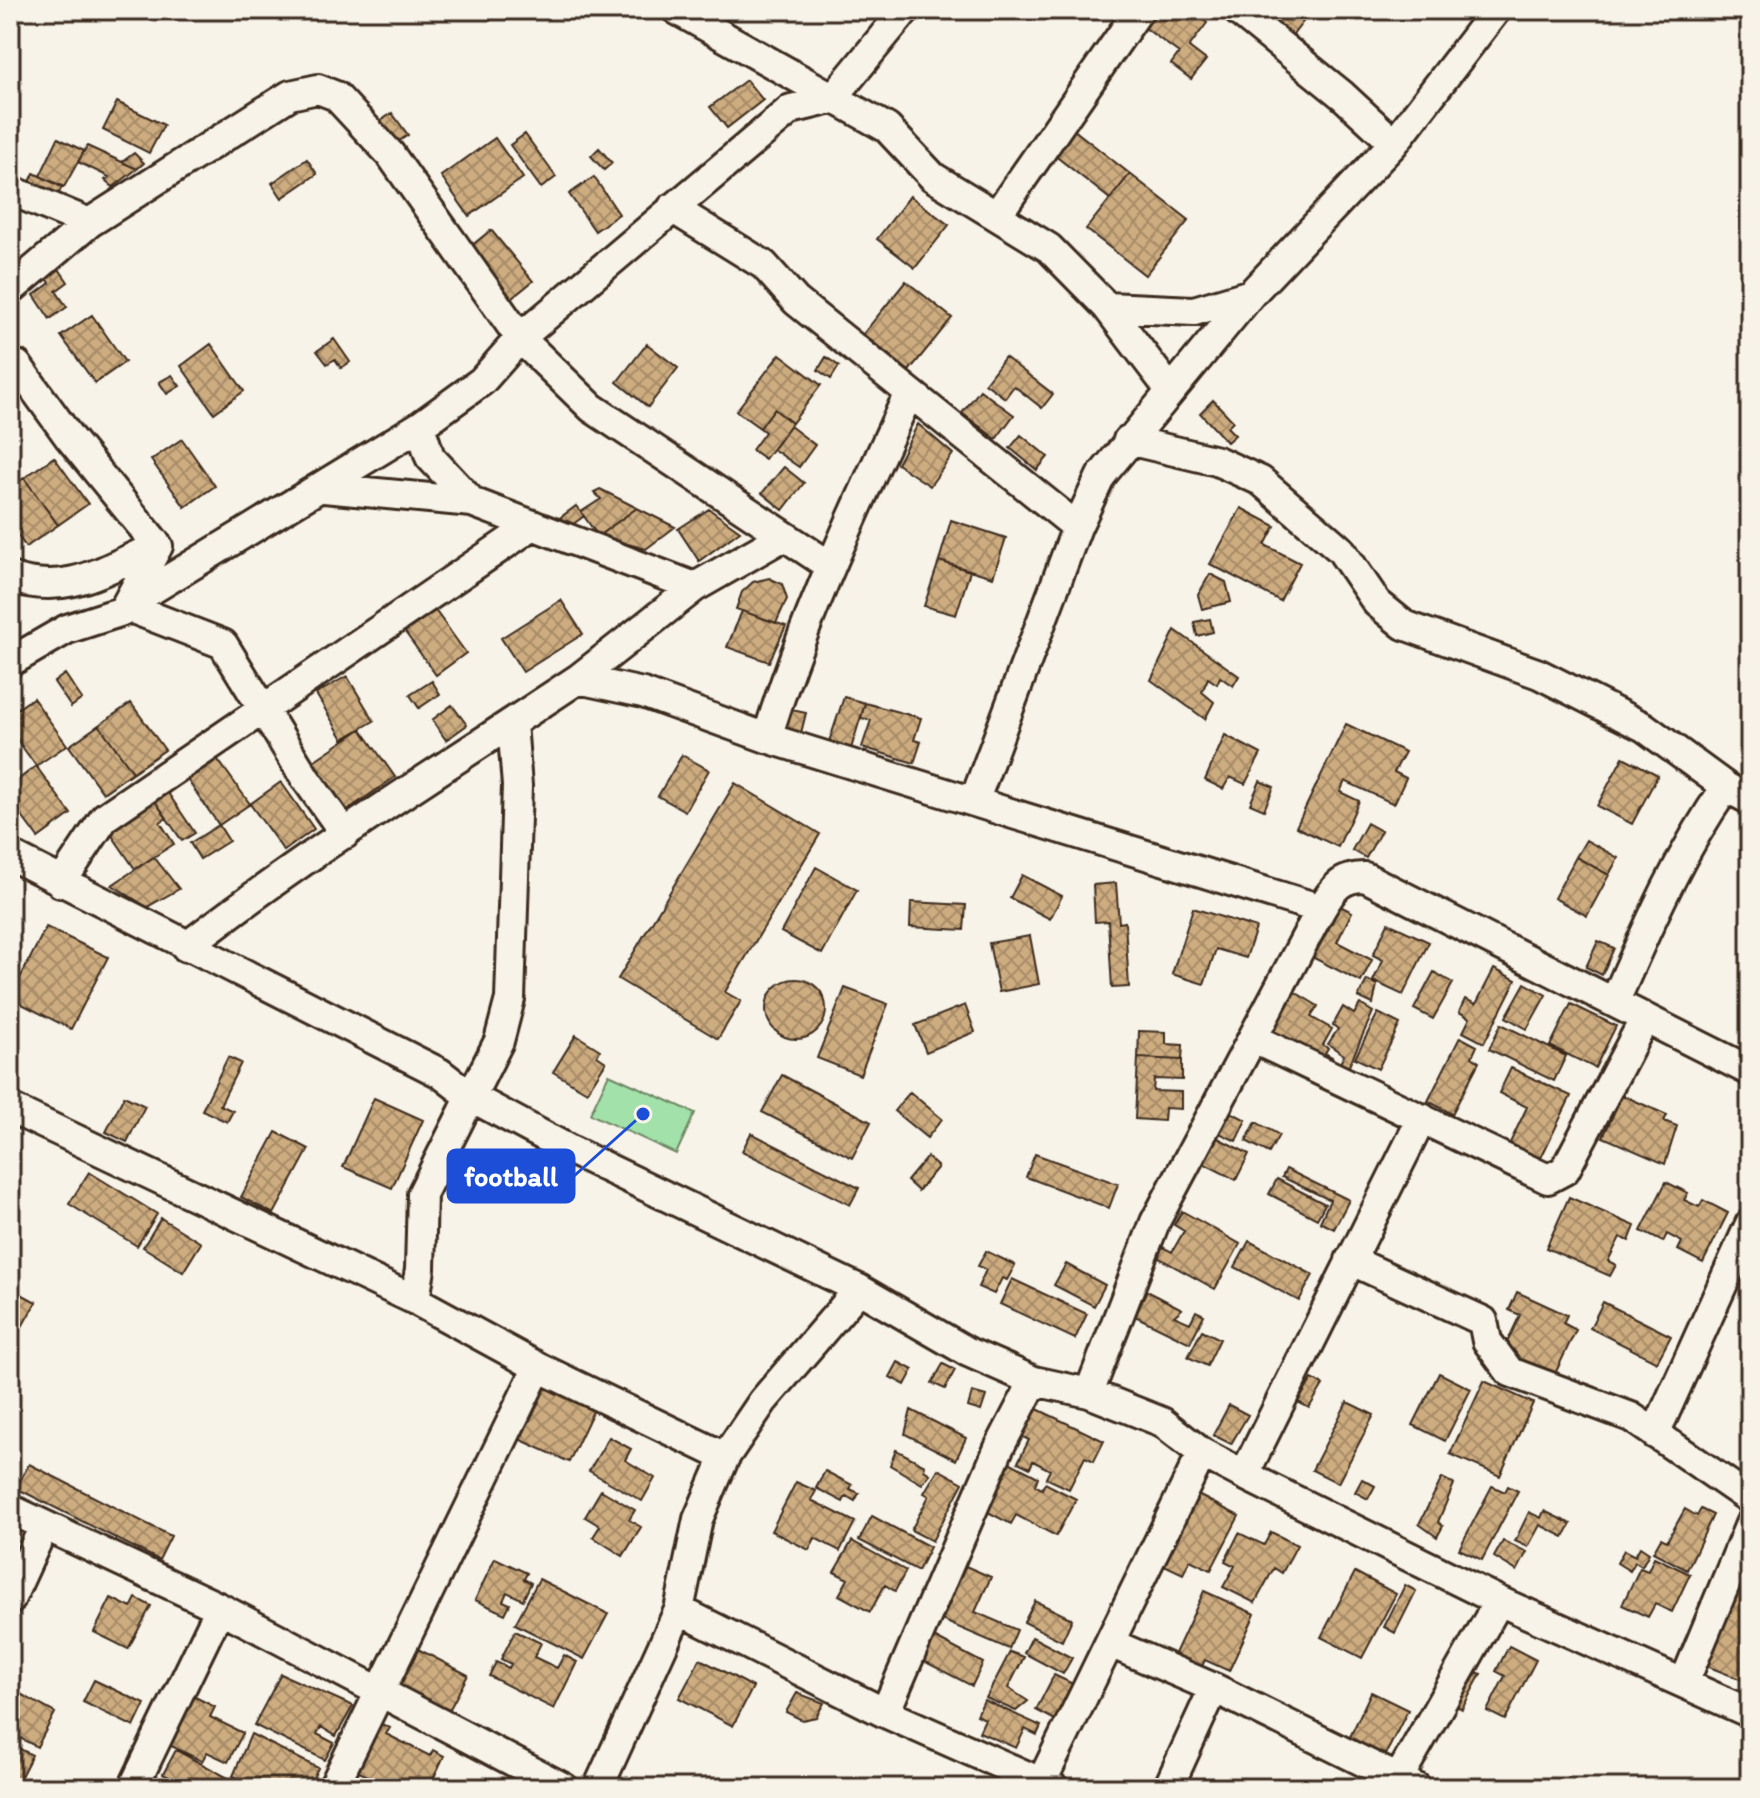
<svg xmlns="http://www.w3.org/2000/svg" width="1760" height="1798" viewBox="0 0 1760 1798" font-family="Itim,sans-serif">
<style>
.pitch{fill:#a2e1aa;stroke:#6e8664;stroke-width:2}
.building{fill:url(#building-cross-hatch);stroke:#3b2a1e;stroke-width:2}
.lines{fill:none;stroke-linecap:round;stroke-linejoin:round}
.minor-casing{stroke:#3b2a1e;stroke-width:34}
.minor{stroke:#f7f3e8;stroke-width:28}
.leader{fill:none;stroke:#1d4ed8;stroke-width:3}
.callout-dot{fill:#1d4ed8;stroke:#f7f3e8;stroke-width:3}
.callout{fill:#1d4ed8;stroke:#1d4ed8;stroke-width:3}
.callout-label{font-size:28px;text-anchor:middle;font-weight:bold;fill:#fff}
</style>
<defs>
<pattern id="building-cross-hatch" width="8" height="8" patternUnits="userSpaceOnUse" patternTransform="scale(2)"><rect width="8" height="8" fill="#cdac80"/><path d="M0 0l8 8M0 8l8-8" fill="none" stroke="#a88c68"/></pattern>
</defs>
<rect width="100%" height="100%" fill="#f7f3e8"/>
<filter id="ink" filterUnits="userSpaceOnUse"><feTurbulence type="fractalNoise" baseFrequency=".0125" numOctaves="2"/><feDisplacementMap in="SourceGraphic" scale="16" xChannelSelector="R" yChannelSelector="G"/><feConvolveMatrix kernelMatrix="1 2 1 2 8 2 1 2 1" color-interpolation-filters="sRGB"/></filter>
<g filter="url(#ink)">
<path class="pitch" d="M609,1074L695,1113L676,1154L590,1114Z"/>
<path class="building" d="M1158,10H1191L1207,23L1189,47L1206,60L1191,79L1171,64L1179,53L1145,28Z
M1257,10H1312L1292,36Z
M746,80L763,100L727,128L710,107Z
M117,102L164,125L149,153L103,130Z
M392,113L408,135L390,147L375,125Z
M1073,129L1130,174L1110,199L1053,154Z
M525,134L556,177L541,188L510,145Z
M58,138L84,151L64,187L40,176Z
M495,138L523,178L469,216L441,176Z
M87,146L122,162L137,169L113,187L105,180L109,177L78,162Z
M599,148L612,163L604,170L591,156Z
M134,153L144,163L137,169L122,162Z
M307,159L317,174L282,198L272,183Z
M34,173L62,187L58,195L30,182Z
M1130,174L1189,220L1145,275L1086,229Z
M594,177L619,214L595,231L569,194Z
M910,196L949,225L915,268L877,239Z
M491,230L533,281L507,302L465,251Z
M57,266L68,282L56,291L67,307L50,319L34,295L50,283L44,274Z
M906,281L952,318L909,371L863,334Z
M92,315L125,362L95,383L61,336Z
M334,339L350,362L341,368L335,359L327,364L317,351Z
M211,344L244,391L214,413L181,366Z
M647,344L678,368L648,407L617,382Z
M780,354L821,385L792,423L774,409L760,428L736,411Z
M826,357L839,366L831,379L818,370Z
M1005,357L1053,394L1042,408L1014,386L1005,398L985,383Z
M172,375L180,386L167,394L159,382Z
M980,390L1014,415L996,439L962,413Z
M1213,400L1233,421L1227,427L1235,435L1227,442L1200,413Z
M774,409L792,423L765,459L752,450L765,432L760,428Z
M918,424L953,454L930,486L897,464Z
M790,426L815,445L799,467L773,449Z
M1021,435L1048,457L1037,470L1010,448Z
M182,439L215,486L185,507L151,460Z
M54,457L88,504L58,525L24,478Z
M784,467L804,483L783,510L762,493Z
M24,478L58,525L26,547L10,525V488Z
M600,489L637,508L598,536L581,512L601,499L594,492Z
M576,506L584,516L572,525L557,520Z
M637,508L675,527L646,549L598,536Z
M1241,508L1275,526L1265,545L1300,563L1280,601L1210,564Z
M709,509L740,531L699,561L678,529Z
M951,520L1006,538L993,577L939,561Z
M939,561L970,571L956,615L924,606Z
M1210,574L1226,582L1231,602L1202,609L1198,595Z
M769,578L782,584L787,599L776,623L736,609L742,592L753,582Z
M561,600L583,634L523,672L501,638Z
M432,606L466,653L436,675L402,628Z
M742,611L786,626L769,662L727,647Z
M1210,619L1213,632L1197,636L1194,622Z
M1175,630L1239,676L1233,686L1220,677L1217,684L1208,678L1202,692L1214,702L1205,719L1151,680Z
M65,674L82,699L71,707L54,682Z
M347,676L374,721L343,739L316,694Z
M432,681L440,694L419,708L410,695Z
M844,697L865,703L850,752L828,745Z
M33,698L67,745L36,766L10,730V714Z
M131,703L165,750L133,772L99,725Z
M865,703L921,718L914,740L921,742L914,763L862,747L871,720L861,718Z
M452,705L467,725L446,740L432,720Z
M787,709L806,713L801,733L782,728Z
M1346,724L1405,752L1394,772L1406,778L1394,804L1345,781L1340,792L1359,801L1338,847L1296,827Z
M99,725L133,772L103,793L69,746Z
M361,729L395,777L346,811L312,762Z
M1225,735L1261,754L1245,784L1230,777L1223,789L1205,780Z
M682,755L709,770L685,811L658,796Z
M216,757L250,804L219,825L186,778Z
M1623,757L1658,775L1632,824L1597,806Z
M36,766L71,814L38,838L10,800V786Z
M1260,781L1274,787L1264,810L1250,804Z
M281,782L314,829L284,851L250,804Z
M735,783L820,834L725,992L741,1001L718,1039L618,979Z
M168,793L195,833L182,841L155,801Z
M155,801L167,818L160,822L174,844L135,869L109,831Z
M1367,823L1381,831L1366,858L1352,850Z
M219,825L229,841L200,859L190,843Z
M1586,840L1618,858L1609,875L1576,857Z
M154,857L179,889L147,907L112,885Z
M1576,857L1609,875L1587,916L1554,898Z
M816,867L857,890L822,954L781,932Z
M1022,875L1062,896L1050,919L1010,898Z
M1116,883L1119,923L1125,922L1129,987L1112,988L1108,921L1095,922L1093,885Z
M911,902L966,905L964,930L910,927Z
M1338,905L1352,912L1337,942L1372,960L1361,982L1312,957Z
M1193,908L1256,928L1246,958L1216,949L1204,984L1172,974Z
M1388,923L1429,942L1403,995L1373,981L1383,960L1373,955Z
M46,927L108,957L71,1029L10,998Z
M1030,936L1039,984L999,992L989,943Z
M1598,941L1614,948L1602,975L1586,967Z
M1494,969L1516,980L1484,1043L1463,1032L1470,1018L1459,1012L1465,999L1476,1004Z
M1434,972L1453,983L1433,1019L1414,1009Z
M766 1009a30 30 0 1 1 60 0a30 30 0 1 1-60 0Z
M1367,980L1377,985L1373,1004L1358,997Z
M1525,983L1546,995L1527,1029L1506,1017Z
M845,988L888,1004L860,1075L817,1058Z
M1290,989L1318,1006L1311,1017L1332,1029L1323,1045L1328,1048L1325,1053L1332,1057L1329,1063L1267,1028Z
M1360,1004L1373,1012L1345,1075L1336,1072L1344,1055L1328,1044L1338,1029L1333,1025L1343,1007L1354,1014Z
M1571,1004L1616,1026L1595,1068L1550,1046Z
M965,1005L975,1032L926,1052L915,1025Z
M1378,1013L1400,1024L1378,1069L1355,1058Z
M1501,1024L1566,1056L1554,1081L1489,1049Z
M1139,1031L1166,1032V1044L1183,1045L1182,1060L1138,1058Z
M576,1035L600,1050L597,1056L606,1062L587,1092L553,1072Z
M1460,1037L1477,1046L1472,1057L1479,1062L1452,1114L1428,1101Z
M228,1057L241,1063L220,1105L233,1111L227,1122L202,1110Z
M1138,1058L1182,1060V1080L1154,1079L1153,1091L1181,1092V1109L1165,1108L1164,1121L1135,1119Z
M1511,1068L1571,1096L1540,1160L1509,1145L1527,1107L1499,1093Z
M782,1075L871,1122L852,1158L762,1112Z
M910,1092L942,1119L927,1138L894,1111Z
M1622,1095L1667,1115L1664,1121L1677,1126L1665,1164L1603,1137Z
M124,1096L145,1106L127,1142L106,1132Z
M374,1098L423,1120L392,1188L343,1167Z
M1223,1108L1246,1120L1236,1141L1213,1130Z
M1256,1122L1279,1135L1269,1153L1246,1141Z
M276,1132L309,1149L274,1214L241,1197Z
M751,1133L859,1188L850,1205L742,1151Z
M1210,1134L1249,1154L1236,1180L1197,1160Z
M1035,1154L1118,1184L1109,1208L1026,1177Z
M927,1157L938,1167L918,1191L907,1181Z
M1286,1169L1349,1200L1334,1229L1320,1222L1330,1200L1282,1177Z
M89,1172L157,1214L137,1246L69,1204Z
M1277,1179L1325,1204L1317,1219L1269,1194Z
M1666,1182L1688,1193L1684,1200L1699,1207L1703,1200L1728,1213L1703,1263L1678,1250L1682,1242L1667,1234L1663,1242L1641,1231Z
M1569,1197L1635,1226L1629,1241L1620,1237L1608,1261L1616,1265L1610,1276L1546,1248Z
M1182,1211L1240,1244L1215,1289L1150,1253L1155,1243L1172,1252L1184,1231L1174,1225Z
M161,1218L201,1243L183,1272L143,1247Z
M1249,1241L1313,1275L1299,1301L1235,1267Z
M986,1251L1015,1265L1007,1280L1002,1278L994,1294L978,1287L986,1270L978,1266Z
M1066,1264L1105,1285L1094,1306L1054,1285Z
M1012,1279L1087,1314L1075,1339L1000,1304Z
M10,1288L36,1302L10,1348Z
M1147,1291L1182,1309L1174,1316L1190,1323L1196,1311L1204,1315L1190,1343L1135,1316Z
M1517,1292L1567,1315L1563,1323L1576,1330L1553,1378L1502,1353L1520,1315L1509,1310Z
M1603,1302L1671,1336L1657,1362L1590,1328Z
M1202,1330L1220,1339L1207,1366L1188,1357Z
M898,1362L913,1370L905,1385L890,1377Z
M943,1364L955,1370L945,1389L932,1383Z
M1439,1373L1471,1389L1445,1441L1413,1425Z
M1312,1379L1323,1385L1309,1408L1298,1402Z
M1484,1381L1533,1403L1500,1476L1450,1454Z
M544,1385L594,1409L569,1462L519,1439Z
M972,1392L986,1396L981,1411L968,1407Z
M1347,1402L1374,1415L1338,1483L1312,1470Z
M1229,1405L1248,1415L1231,1444L1213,1435Z
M1033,1407L1104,1441L1094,1461L1085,1457L1069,1489L1046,1478L1050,1470L1033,1461L1030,1468L1018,1462L1029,1440L1019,1435Z
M911,1410L966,1438L956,1460L905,1434Z
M609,1437L631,1449L625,1460L655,1478L642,1501L589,1471Z
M896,1450L925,1465L924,1470L930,1474L922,1484L890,1465Z
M1009,1462L1038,1477L1035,1485L1042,1489L1045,1483L1076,1499L1056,1536L1016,1515L1011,1524L984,1510Z
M29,1464L171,1536L159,1560L16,1488Z
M938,1469L963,1483L932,1541L911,1530L929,1496L924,1493Z
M825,1471L852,1485L850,1489L859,1493L855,1501L846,1496L843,1502L816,1488Z
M1442,1478L1454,1484L1438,1522L1443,1526L1437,1537L1419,1524Z
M1362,1479L1375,1486L1368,1499L1355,1492Z
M796,1482L816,1491L811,1500L855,1522L840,1551L815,1538L809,1550L771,1531Z
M1492,1486L1505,1492L1508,1486L1518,1491L1482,1560L1459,1549Z
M601,1490L635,1510L629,1520L641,1527L623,1556L593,1537L600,1526L585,1517Z
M1190,1491L1239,1516L1211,1570L1190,1560L1183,1574L1160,1563Z
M1685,1509L1697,1516L1701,1509L1713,1515L1687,1570L1653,1552L1661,1538L1667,1541Z
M1544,1511L1571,1524L1564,1537L1540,1525L1528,1547L1515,1541L1529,1512L1541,1518Z
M872,1516L930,1547L918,1571L859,1540Z
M1271,1532L1297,1545L1282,1573L1274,1568L1255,1603L1223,1587L1235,1566L1225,1561L1239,1533L1264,1545Z
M852,1541L906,1571L895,1591L885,1585L870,1612L839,1595L848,1579L834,1572Z
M1503,1541L1527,1552L1517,1571L1494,1557Z
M1640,1547L1649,1553L1642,1566L1635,1562L1630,1571L1617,1563L1624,1550L1635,1556Z
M1654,1557L1690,1574L1672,1612L1655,1604L1648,1617L1622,1605L1640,1568L1648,1571Z
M495,1558L527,1573L524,1579L531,1583L523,1600L507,1592L503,1601L510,1604L505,1614L475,1600Z
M963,1565L991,1577L975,1612L1017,1630L1009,1649L939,1619Z
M1727,1567L1750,1576V1683L1696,1662Z
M1355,1572L1396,1594L1362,1658L1321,1637Z
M539,1579L608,1614L584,1659L515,1624Z
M1405,1585L1416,1591L1395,1633L1384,1627Z
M1204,1591L1255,1614L1229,1671L1205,1660L1199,1672L1172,1660Z
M111,1598L131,1608L136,1598L151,1606L128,1649L94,1632Z
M1035,1601L1072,1619L1062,1641L1024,1622Z
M515,1631L541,1643L534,1657L557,1668L564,1655L577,1662L554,1709L489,1676L496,1662L509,1668L511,1664L501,1659Z
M930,1635L983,1663L972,1686L918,1658Z
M1032,1637L1072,1658L1063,1674L1024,1653Z
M1509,1646L1536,1660L1505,1720L1487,1711L1505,1676L1496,1671Z
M414,1647L468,1675L445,1718L392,1690Z
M1010,1652L1024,1657L1008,1688L1028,1701L1016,1711L986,1698Z
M700,1659L753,1687L733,1726L679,1698Z
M1469,1668L1481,1674L1462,1709L1451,1703Z
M281,1674L353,1706L336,1736L321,1727L317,1734L334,1743L325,1760L254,1725Z
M1054,1675L1073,1684L1055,1720L1036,1710Z
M94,1680L145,1704L134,1727L83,1702Z
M10,1688L55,1713L37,1747L10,1733Z
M185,1692L215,1707L210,1717L243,1733L228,1762L207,1752L202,1761L161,1741Z
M1371,1692L1408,1710L1385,1756L1349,1739Z
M797,1693L824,1703L816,1717L802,1720L786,1712Z
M984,1700L1041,1726L1037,1735L1025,1729L1016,1748L979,1732L985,1719L977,1715Z
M377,1722L390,1728L386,1734L430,1756L433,1750L444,1756L429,1788H392L353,1769Z
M251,1734L318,1768L308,1788H257L233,1776Z
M10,1744L32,1755L15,1788H10Z
M176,1750L228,1778L222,1788L196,1778L189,1788L163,1774Z"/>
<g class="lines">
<defs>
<path id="minor" d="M677,10L887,128L933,177L1049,248L1107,307L1170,390
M1237,10L1342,95L1394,143
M10,190L89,223
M672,208L764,265L796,301L1077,527
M997,215L1139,10
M10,290L89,223L290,95L318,89L336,96L390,154L520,338L592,408L830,566
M1107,307L1194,311L1251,294
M17,365L69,437L158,546L126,605
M420,426L430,457L472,502
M1128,440L1217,461L1261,481L1341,550L1377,603L1404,625L1539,674L1644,727L1726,787L1750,800
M324,488L472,502L695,587
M10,577C67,598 106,568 158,546
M125,606L223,644L306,779L345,834
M10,662L67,629L126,610L125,606L420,426L482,381L520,338L791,109L832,99L905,10
M578,679L695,587L784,536
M767,738C803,619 857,507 909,393
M975,799L1077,527L1101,476L1251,294L1394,143L1496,10
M10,855L440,1073L471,1097L570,1150L859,1289L968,1352L1034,1381L1089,1393L1162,1422L1202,1453L1244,1475L1499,1601L1750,1713
M61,883L105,817L533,525
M186,947C311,850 446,767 578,679L643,693L767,738L1321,909
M1615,1001C1648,926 1679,854 1726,787
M1254,1039L1548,1179L1565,1170L1645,1018
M10,1108L415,1300L538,1367L725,1457
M1350,1260L1483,1321L1487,1341L1510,1372L1631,1417L1750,1499
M415,1300L420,1269L422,1194L499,1041L510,999L517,786L512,723
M1089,1393L1155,1222L1321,909C1333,889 1340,877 1365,877L1750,1071
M1655,1434L1750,1224
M1244,1475L1422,1118
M10,1509L220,1608L564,1788
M10,1600L44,1526
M679,1610L885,1713L1054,1788
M1110,1643L1214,1688L1417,1788
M1684,1683L1750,1524
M885,1713L999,1448L1034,1381
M1042,1781L1202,1453
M133,1788L220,1608
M333,1788L538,1367
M598,1788L679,1610L698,1519L725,1457L763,1401L859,1289
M1168,1788L1214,1688
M1393,1788L1499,1601"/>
</defs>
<use href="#minor" class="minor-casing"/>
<use href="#minor" class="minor"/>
</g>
</g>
<path class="leader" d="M643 1114L574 1176"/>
<circle class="callout-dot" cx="643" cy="1114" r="8"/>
<rect class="callout" x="448" y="1150" width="126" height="52" rx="8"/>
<g class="callout-label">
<text x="511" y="1186">football</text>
</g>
<rect width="1760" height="1798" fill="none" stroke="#f7f3e8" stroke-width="40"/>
<rect x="20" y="20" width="1720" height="1758" fill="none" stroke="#3b2a1e" stroke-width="3" filter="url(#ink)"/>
</svg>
